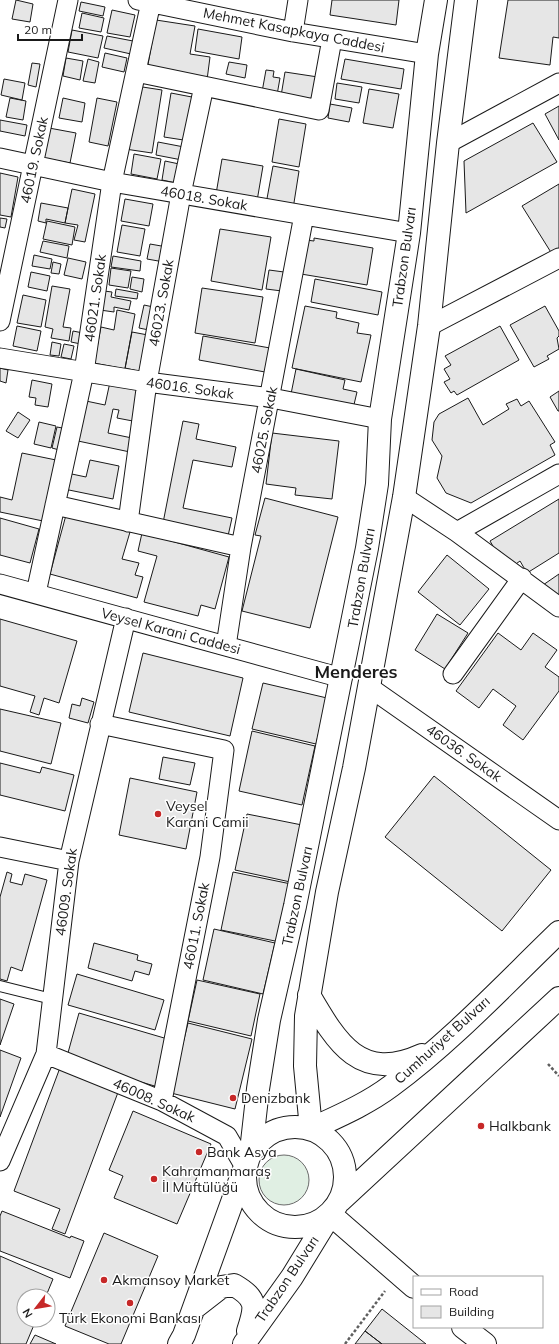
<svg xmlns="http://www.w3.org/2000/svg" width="559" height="1344" viewBox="0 0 559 1344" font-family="Mulish,sans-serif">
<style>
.green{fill:#e0efe3;stroke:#6a6a6a}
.building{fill:#e6e6e6;stroke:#1a1a1a}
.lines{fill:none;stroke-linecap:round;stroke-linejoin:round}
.service-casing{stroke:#1a1a1a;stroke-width:12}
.minor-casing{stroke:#1a1a1a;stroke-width:21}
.tertiary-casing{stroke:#1a1a1a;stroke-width:24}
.secondary-casing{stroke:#1a1a1a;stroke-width:24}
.path{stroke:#5f5f5f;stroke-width:2.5;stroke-dasharray:3 2;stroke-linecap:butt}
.service{stroke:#fff;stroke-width:10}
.minor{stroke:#fff;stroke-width:19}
.tertiary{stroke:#fff;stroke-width:22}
.secondary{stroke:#fff;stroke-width:22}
.poi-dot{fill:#c62828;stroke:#fff;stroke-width:1.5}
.labels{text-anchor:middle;stroke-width:3;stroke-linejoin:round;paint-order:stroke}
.street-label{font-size:14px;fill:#1a1a1a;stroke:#fff}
.poi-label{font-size:14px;fill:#1a1a1a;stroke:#fff;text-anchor:start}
.district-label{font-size:18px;font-weight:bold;fill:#1a1a1a;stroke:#fff}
</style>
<rect width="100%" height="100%" fill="#fff"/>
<path class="green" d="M259 1180a25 25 0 1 1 50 0a25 25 0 1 1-50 0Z"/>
<path class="building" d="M16,0L33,4L30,22L12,19Z
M332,0H399L396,25L330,15Z
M508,0H559V38L553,37L550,65L499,58Z
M81,2L105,7L103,16L79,11Z
M112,10L135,15L130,37L107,33Z
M82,13L104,18L101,32L79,28Z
M156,20L195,26L190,54L210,57L207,80L147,70Z
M198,29L242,37L239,59L195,51Z
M72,30L103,36L98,58L68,52Z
M107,36L133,41L131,54L104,48Z
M105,53L127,58L124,72L102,67Z
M66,58L83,61L80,80L63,76Z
M88,59L99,62L95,83L83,81Z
M345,59L404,69L401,89L341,79Z
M229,62L247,65L245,78L226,74Z
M32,63L40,64L36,87L28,85Z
M266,70L274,71L273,77L280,78L277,95L262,92Z
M285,72L318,77L314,102L281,96Z
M4,79L25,83L22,100L1,95Z
M337,83L362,87L359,103L335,99Z
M136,86L162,90L152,153L125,149Z
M369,89L399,94L393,128L363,123Z
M171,93L197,98L190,141L164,137Z
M10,98L26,101L23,120L6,117Z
M63,98L85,103L82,122L59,118Z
M97,98L117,102L108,146L89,142Z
M330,104L352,108L349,122L328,118Z
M559,106V140L545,114Z
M279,119L306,124L299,167L272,162Z
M0,120L27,125L25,136L0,131Z
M533,123L557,162L466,213L464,161Z
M49,128L76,133L70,163L43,158Z
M158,142L184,147L182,160L156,155Z
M134,154L161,159L157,179L131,174Z
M222,159L263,166L257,201L216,194Z
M165,161L184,165L181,184L162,180Z
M273,166L299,171L293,209L266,204Z
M0,173L18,177L11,217L0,215Z
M559,184V250L552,254L522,206Z
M72,189L95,194L85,242L74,240L78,225L65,223Z
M125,199L153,204L149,226L121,221Z
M41,203L68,208L65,223L46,219V223L38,221Z
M0,218L7,219L5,228L0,227Z
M47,221L75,227L72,245L43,239Z
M122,225L145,229L140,256L117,252Z
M220,229L271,237L262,290L211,281Z
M314,238L373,248L367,285L301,274L306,240L314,241Z
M43,241L69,246L67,258L40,252Z
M150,244L167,247L164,262L147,259Z
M34,255L52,259L50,269L32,266Z
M113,256L141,261L140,271L111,267Z
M68,258L86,262L82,279L64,275Z
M53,262L61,264L59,274L51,273Z
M111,268L131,271L128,288L109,285Z
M269,270L284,272L282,291L266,289Z
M31,272L50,276L47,291L28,287Z
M132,277L144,279L142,292L130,289Z
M315,279L382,292L378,315L311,302Z
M52,286L70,289L63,327L71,328L69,341L51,338L53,329L45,327Z
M202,288L263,297L255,343L195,333Z
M116,289L138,293L137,299L115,296Z
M104,291L112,292L111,297L131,301L129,310L114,307V312L100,310Z
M23,295L46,300L41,327L17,323Z
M144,305L158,308L154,331L139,328Z
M305,306L337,312L336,318L359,323L357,333L371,335L361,382L292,368Z
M545,306L559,331V336L557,338L559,349L547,356L549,359L534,367L510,325Z
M117,310L135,314L125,369L94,363L101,327L114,330Z
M17,326L41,331L37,351L13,346Z
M500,326L519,360L457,395L454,391L451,393L444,382L450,379L444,369L451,365L445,356Z
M73,331L83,333L81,344L71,342Z
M132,332L148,335L142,372L125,368Z
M203,336L270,348L265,372L199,360Z
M52,342L61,344L59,356L50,355Z
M64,344L74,346L71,359L61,357Z
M0,368L8,370L6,383L0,381Z
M296,369L345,380L343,389L357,392L352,413L290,399Z
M32,380L52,384L48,407L35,405L36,398L29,397Z
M110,382L145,389L138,422L117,418L119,410L113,409L108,433L132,438L130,452L78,441L86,401L105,405Z
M559,391V411H558L550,397Z
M468,398L483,425L509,409L506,404L517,399L521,406L529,401L555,442L550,445L555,455L471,503L446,493L437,478L442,456L432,440L434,422L439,414Z
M18,412L30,420L18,438L6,431Z
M183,421L199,424L196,439L236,447L232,467L193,460L183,508L232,518L228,536L163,523Z
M39,422L56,426L51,448L34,444Z
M57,427L68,429L63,451L52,448Z
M272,433L339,441L332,499L295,495L296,488L266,484Z
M22,453L56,460L43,521L0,512V497L12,500Z
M90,460L119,466L113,499L64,489L67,473L86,477Z
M265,498L338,517L310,628L242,611L261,536L255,535Z
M559,499V553L527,573L520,561L513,566L507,563L500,551L497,553L490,541Z
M66,515L130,532L122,559L139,563L135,575L143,577L137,598L50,574Z
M0,518L39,529L30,563L0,555Z
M142,533L229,557L215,609L201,605L198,616L144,602L157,556L138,551Z
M447,555L489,589L460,625L418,592Z
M559,574V598L543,585Z
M437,614L468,633L445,669L415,650Z
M0,619L77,641L59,703L44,698L39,715L30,712L35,696L0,686Z
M498,633L521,650L533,633L557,650L545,667L559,677V691L523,740L503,725L516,706L493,689L479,708L456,691Z
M143,653L243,678L230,736L129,712Z
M263,683L327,698L316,744L252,729Z
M82,698L94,702L88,723L69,718L72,704L80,706Z
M0,709L61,723L51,764L0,751Z
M252,731L315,746L302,805L239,791Z
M163,757L195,763L190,785L159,779Z
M0,763L40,773L42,767L74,775L65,811L0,795Z
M434,776L551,870L502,931L385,837Z
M130,778L197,792L186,849L119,835Z
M247,814L307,826L295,883L235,870Z
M7,872L12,874L10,882L22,885L25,874L47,880L22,971L11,967L7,981L0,979V897Z
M233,872L291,884L280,942L221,930Z
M214,929L275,943L263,994L203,980Z
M94,943L138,955L137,960L152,964L149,975L135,971L132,981L88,968Z
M77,974L164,1000L155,1030L68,1005Z
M197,980L260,994L251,1036L188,1021Z
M0,999L14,1004L0,1045Z
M79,1013L171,1040L158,1087L66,1060Z
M188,1023L252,1039L235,1109L171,1093Z
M0,1050L21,1058L0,1117Z
M61,1065L120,1087L65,1234L52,1229L60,1209L14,1191Z
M133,1111L211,1144L177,1224L114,1198L123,1176L109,1170Z
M2,1211L70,1238L71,1236L84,1241L70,1278L0,1251V1216Z
M104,1233L158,1256L121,1344H109L65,1326Z
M0,1256L53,1279L46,1296H24V1320H36L26,1344H0Z
M382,1309L426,1344H382L365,1331Z
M365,1331L382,1344H355Z
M35,1335L56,1344H30Z"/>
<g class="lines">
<defs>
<path id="service" d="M0,986L52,999"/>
<path id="minor" d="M138,0L293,32L427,54
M293,32L298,0
M136,72L319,110L332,39
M448,143L559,83
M0,158L112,182L409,233
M0,321L68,0
M429,326L559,258
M0,358L147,382L271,398L380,419
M404,497L457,532L559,607
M55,505L241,547
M128,522L147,382L181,194L204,86
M457,532L559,474
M0,584L342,678
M36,593L84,372L112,182L151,2
M226,646L241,547L304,215
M453,674L522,578
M369,687L559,820
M100,724L224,750L210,857L162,1101
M0,847L69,861
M46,1054L162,1101L227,1136L245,1167
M0,1161L46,1054L69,861L126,618"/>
<path id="tertiary" d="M330,1214L414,1287
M463,1327L485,1344"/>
<path id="secondary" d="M466,0L448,143L429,326L404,497L354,768L327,892L306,1016L305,1066L311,1129C339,1116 367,1104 391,1086C451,1042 506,983 559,932
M309,995C337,1043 360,1083 422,1055
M245 1177a50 50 0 1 1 100 0a50 50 0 1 1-100 0Z
M251,1151L258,1089L269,1020L295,906L367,548L377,484L380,419L409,233L427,54L436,0
M340,1201L559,998
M194,1308L221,1287L234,1285C258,1299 256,1307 248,1331
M179,1344L184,1335L243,1172
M244,1344L292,1277L330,1215"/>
</defs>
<use href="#service" class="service-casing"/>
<use href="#minor" class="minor-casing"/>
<use href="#tertiary" class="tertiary-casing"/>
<use href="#secondary" class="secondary-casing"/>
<path class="path" d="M548,1064L559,1076
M345,1344L385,1291"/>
<use href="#service" class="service"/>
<use href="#minor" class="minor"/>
<use href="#tertiary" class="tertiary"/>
<use href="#secondary" class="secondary"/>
</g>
<g class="poi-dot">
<circle cx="158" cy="814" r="4"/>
<circle cx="233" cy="1098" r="4"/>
<circle cx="481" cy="1126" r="4"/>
<circle cx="199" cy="1152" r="4"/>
<circle cx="154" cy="1179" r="4"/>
<circle cx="104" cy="1280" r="4"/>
<circle cx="130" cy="1303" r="4"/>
</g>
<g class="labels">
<g class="street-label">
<text transform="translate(294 30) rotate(11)" y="5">Mehmet Kasapkaya Caddesi</text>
<text transform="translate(34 160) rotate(-78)" y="5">46019. Sokak</text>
<text transform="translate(204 198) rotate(10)" y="5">46018. Sokak</text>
<text transform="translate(404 257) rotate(-82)" y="5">Trabzon Bulvarı</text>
<text transform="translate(95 298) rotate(-82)" y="5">46021. Sokak</text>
<text transform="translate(161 303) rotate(-80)" y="5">46023. Sokak</text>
<text transform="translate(190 388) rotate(8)" y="5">46016. Sokak</text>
<text transform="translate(264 430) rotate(-79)" y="5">46025. Sokak</text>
<text transform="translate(361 578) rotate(-80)" y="5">Trabzon Bulvarı</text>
<text transform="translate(171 631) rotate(15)" y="5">Veysel Karani Caddesi</text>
<text transform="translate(464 753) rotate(35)" y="5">46036. Sokak</text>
<text transform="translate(66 892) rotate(-82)" y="5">46009. Sokak</text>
<text transform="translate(297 896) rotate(-78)" y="5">Trabzon Bulvarı</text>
<text transform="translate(196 926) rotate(-79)" y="5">46011. Sokak</text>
<text transform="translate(442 1040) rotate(-42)" y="5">Cumhuriyet Bulvarı</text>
<text transform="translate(154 1100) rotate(24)" y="5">46008. Sokak</text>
<text transform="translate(287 1279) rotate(-56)" y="5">Trabzon Bulvarı</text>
</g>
<g class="poi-label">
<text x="166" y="811">Veysel<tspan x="166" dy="16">Karani Camii</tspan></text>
<text x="241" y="1103">Denizbank</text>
<text x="489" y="1131">Halkbank</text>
<text x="207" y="1157">Bank Asya</text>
<text x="162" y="1176">Kahramanmaraş<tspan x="162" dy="16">İl Müftülüğü</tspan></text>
<text x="112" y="1285">Akmansoy Market</text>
<text x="130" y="1323" text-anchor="middle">Türk Ekonomi Bankası</text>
</g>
<g class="district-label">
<text x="356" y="678">Menderes</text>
</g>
</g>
<rect x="413" y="1276" width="130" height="52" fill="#ffffff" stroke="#a3a3a3"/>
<rect x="421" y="1289" width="20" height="6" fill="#ffffff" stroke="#a3a3a3"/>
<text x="449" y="1296" font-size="12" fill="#1a1a1a">Road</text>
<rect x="421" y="1306" width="20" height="12" fill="#e6e6e6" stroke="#a3a3a3"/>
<text x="449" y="1316" font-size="12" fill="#1a1a1a">Building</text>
<g transform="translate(36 1308) rotate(239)"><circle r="19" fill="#ffffff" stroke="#a3a3a3"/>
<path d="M0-3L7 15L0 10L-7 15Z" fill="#c62828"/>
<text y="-6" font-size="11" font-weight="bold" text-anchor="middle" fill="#1a1a1a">N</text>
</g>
<path d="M18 34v6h64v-6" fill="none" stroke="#1a1a1a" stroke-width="2"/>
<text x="24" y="34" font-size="12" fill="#1a1a1a" stroke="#ffffff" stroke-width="3" paint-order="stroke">20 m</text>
</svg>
